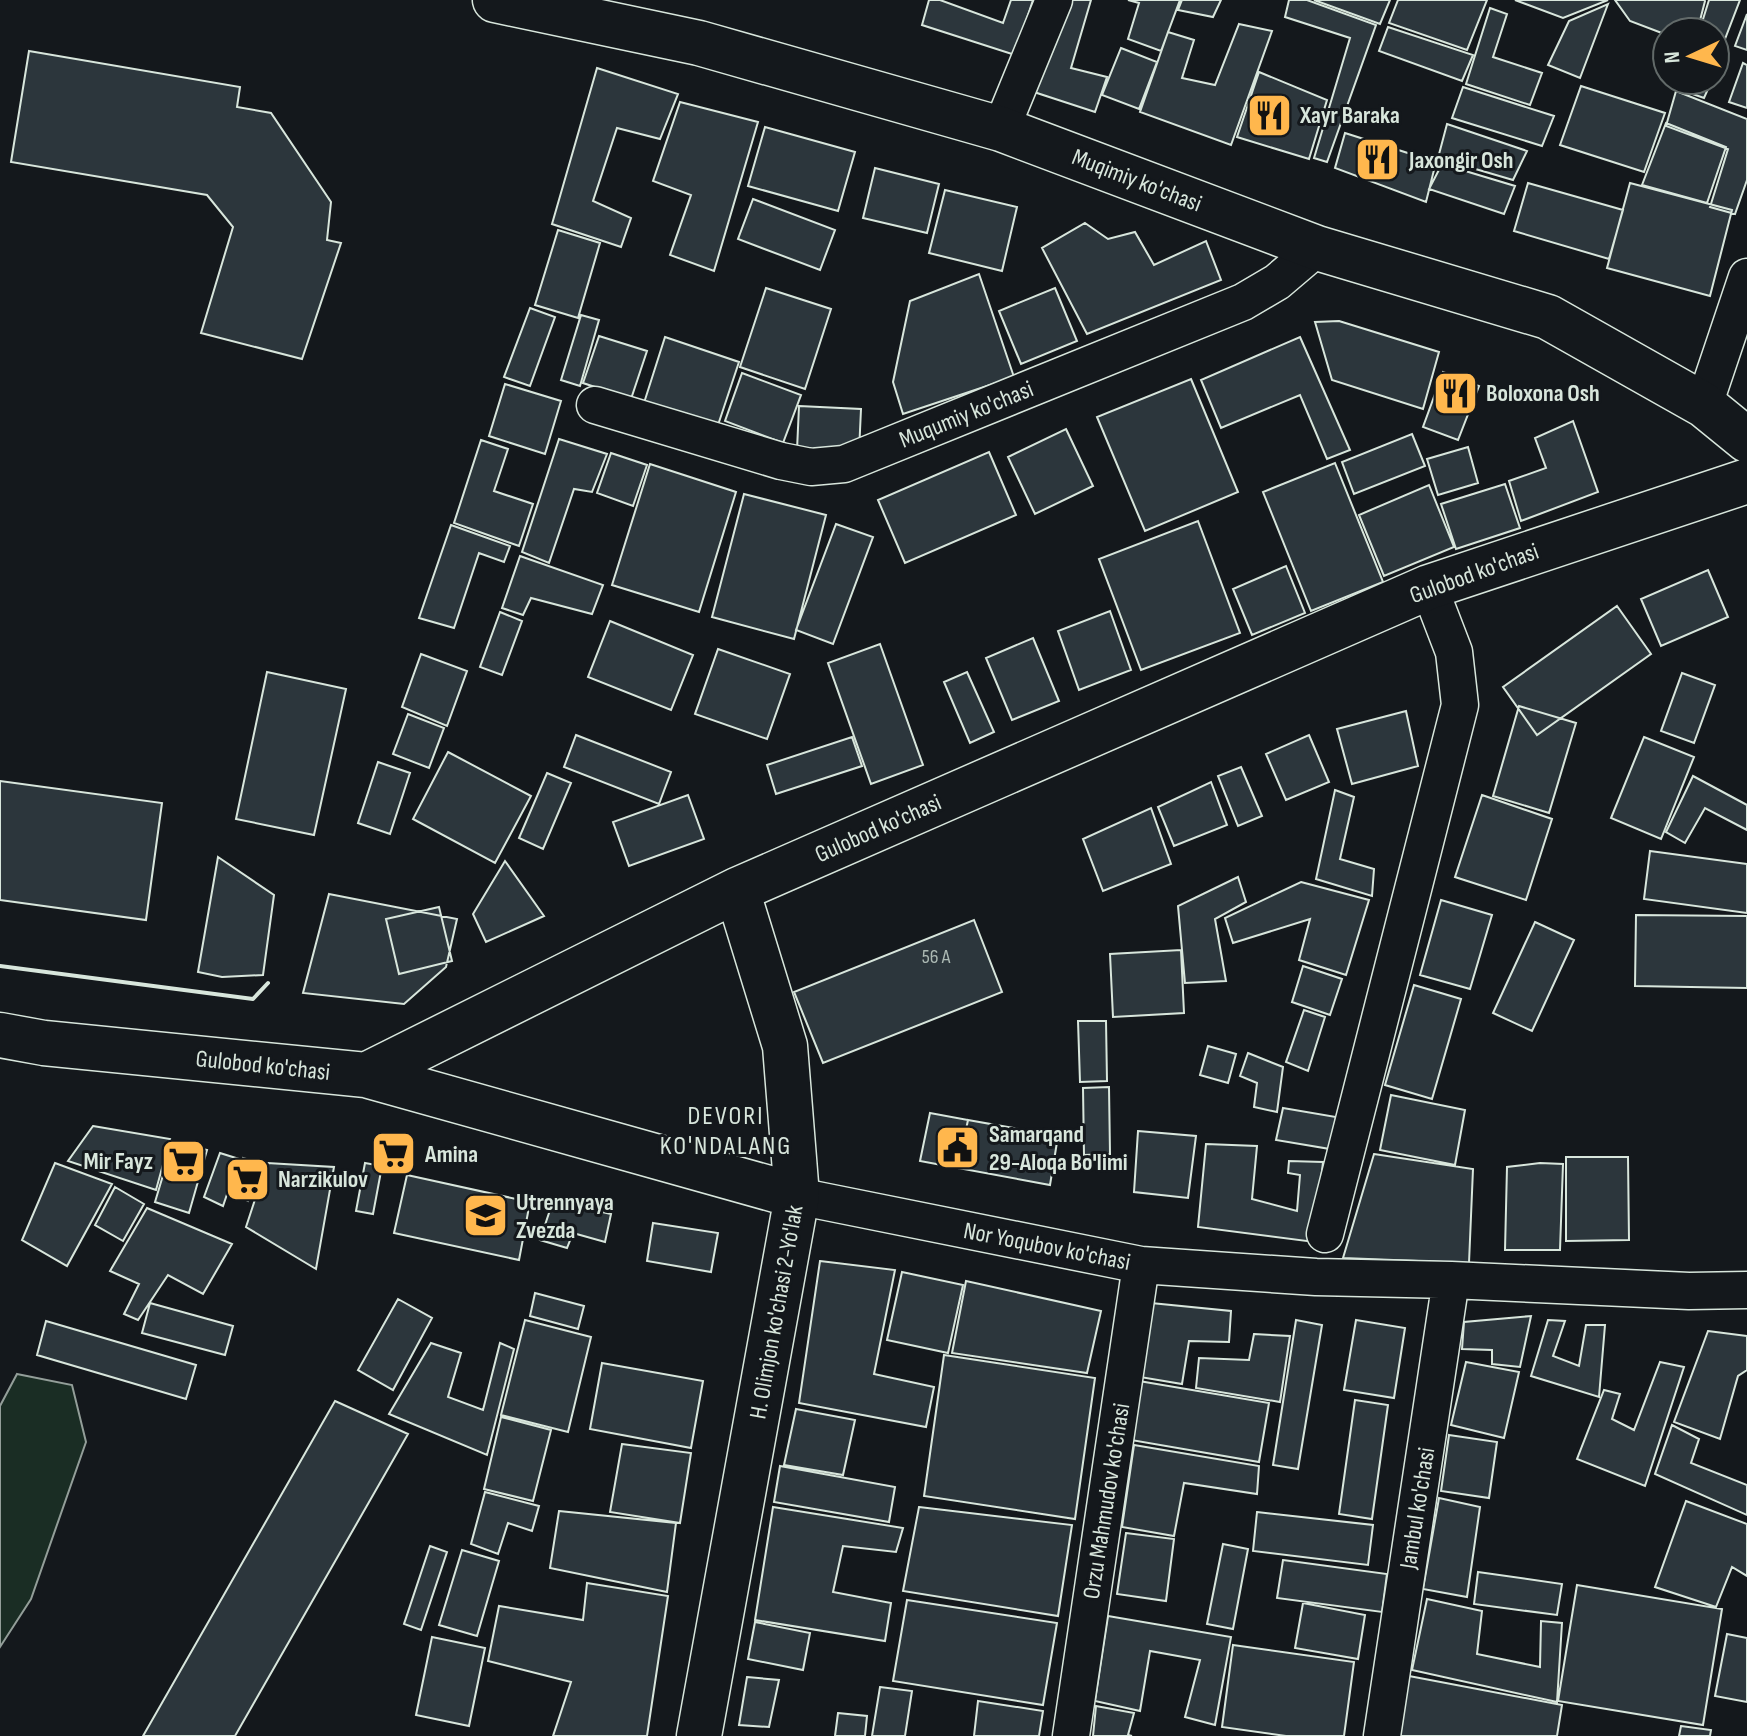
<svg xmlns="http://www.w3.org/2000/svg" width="1747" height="1736" viewBox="0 0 1747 1736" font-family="'Sofia Sans Condensed',sans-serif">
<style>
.green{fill:#1a2d24;stroke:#939e99;stroke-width:2}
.building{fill:#2c363c;stroke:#d8e6dc;stroke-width:2}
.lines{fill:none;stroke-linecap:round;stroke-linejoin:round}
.minor-casing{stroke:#d8e6dc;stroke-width:39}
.major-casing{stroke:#d8e6dc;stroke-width:47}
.minor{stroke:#14181c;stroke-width:36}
.major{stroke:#14181c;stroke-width:44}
.wall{stroke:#d8e6dc;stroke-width:4}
.labels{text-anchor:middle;stroke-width:6;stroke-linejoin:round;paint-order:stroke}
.number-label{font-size:20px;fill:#adbab4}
.poi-label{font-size:24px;font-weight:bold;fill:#d8e6dc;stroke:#14181c;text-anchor:start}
.street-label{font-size:24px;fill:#d8e6dc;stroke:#14181c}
.neighbourhood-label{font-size:26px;letter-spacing:2px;fill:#d8e6dc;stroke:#14181c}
</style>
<rect width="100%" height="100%" fill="#14181c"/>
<path class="green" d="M17,1374L72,1385L86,1442L31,1599L0,1647V1406Z"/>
<path class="building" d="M929,0H940L1003,23L1011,0H1033L1015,55L922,25Z
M1068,0H1091L1071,68L1107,77L1095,112L1034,92Z
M1128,0H1180L1161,51L1128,39L1139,3Z
M1182,0H1221L1213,17L1178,10Z
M1289,0H1307L1376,25L1327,162L1314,158L1350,38L1285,17Z
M1314,0H1390L1380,24Z
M1398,0H1487L1467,50L1389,23Z
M1515,0H1608L1563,18Z
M1615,0H1704L1705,1L1697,32H1667V35L1630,21Z
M1709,0H1740L1720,52L1715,50V32H1699Z
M1608,4L1580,78L1548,65L1569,21Z
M1490,8L1507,14L1493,57L1542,73L1530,105L1466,84Z
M1747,14V50L1735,46Z
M1239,24L1272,31L1231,145L1140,112L1168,32L1194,40L1182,78L1215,85Z
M1388,27L1473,55L1462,81L1379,51Z
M1121,48L1157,62L1139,109L1102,95Z
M29,51L240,87L237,107L271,113L331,202L327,240L341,243L302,359L201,333L233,227L207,195L11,162Z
M1743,63L1747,65V108L1729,102Z
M597,68L678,94L660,139L617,128L593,201L631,218L621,247L552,224Z
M1259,72L1327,100L1309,159L1237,137Z
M1684,80H1712L1704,98L1681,90Z
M1581,86L1665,113L1644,172L1560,145Z
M1463,87L1554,116L1542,146L1452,118Z
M1676,91L1747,119V180L1735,214L1710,207L1728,149L1666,126Z
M680,102L758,122L714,271L670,255L691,195L653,181Z
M1666,123L1726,147L1707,203L1642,185Z
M1447,124L1527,151L1513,180L1438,158Z
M765,127L855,152L838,211L748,186Z
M1345,133L1436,162L1426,202L1335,168Z
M1442,164L1515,186L1504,214L1429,189Z
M875,168L939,184L927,233L863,218Z
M1528,183L1623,210L1609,259L1514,231Z
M1630,183L1732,210L1710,296L1607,268Z
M945,190L1017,207L1002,271L929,253Z
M753,199L835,230L820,270L738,239Z
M1085,223L1108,239L1135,232L1154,265L1206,241L1221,280L1087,334L1042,248Z
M558,230L600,243L578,318L535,305Z
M979,274L1014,377L903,414L893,382L910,301Z
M766,288L831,309L805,389L740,367Z
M1055,288L1077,341L1021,364L999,311Z
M530,308L555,317L530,386L504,377Z
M581,315L599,320L580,386L561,380Z
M1339,321L1439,352L1423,409L1332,380L1315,322Z
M599,336L647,351L631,399L583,383Z
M665,337L739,362L716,431L643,406Z
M1300,337L1350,450L1327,459L1300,395L1221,428L1201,380Z
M1443,372L1479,386L1458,440L1423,427Z
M742,373L801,395L783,443L725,421Z
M1191,379L1238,492L1145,531L1097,417Z
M505,384L561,401L545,454L489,436Z
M799,406L861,409L859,452L797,450Z
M1573,421L1598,492L1521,521L1509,481L1546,468L1535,438Z
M1066,429L1093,486L1035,514L1008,457Z
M1412,434L1425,466L1354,494L1342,462Z
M559,439L607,454L592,492L574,489L549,563L522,552Z
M481,440L508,449L494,491L533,504L519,546L454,523Z
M1468,447L1478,483L1438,495L1427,459Z
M989,452L1016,515L905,563L878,500Z
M611,453L647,465L633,506L597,493Z
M1335,463L1383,582L1311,611L1263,492Z
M650,464L736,492L699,612L612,585Z
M1505,484L1520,528L1456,549L1441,504Z
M1429,485L1454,547L1384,576L1359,515Z
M744,494L826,515L794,639L712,617Z
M1198,521L1240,633L1141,670L1099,559Z
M836,524L873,537L833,644L796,630Z
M451,525L510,546L504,562L479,553L454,628L419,618Z
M520,556L603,585L592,614L531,598L523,615L502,608Z
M1286,566L1305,613L1252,635L1233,589Z
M1708,570L1728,617L1661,646L1641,599Z
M1617,606L1651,654L1537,735L1503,687Z
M1110,611L1131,670L1079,690L1058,631Z
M500,612L522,621L502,675L480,667Z
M610,621L693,655L671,710L588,677Z
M1033,638L1059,701L1012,720L986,658Z
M880,644L923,765L871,784L828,663Z
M718,649L790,674L767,739L695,714Z
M421,654L467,671L447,726L402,707Z
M267,672L346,689L314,835L236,819Z
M967,672L994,732L970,743L944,682Z
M1682,673L1715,685L1694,743L1661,731Z
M1519,706L1576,723L1549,813L1493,796Z
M1406,711L1418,766L1352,784L1337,729Z
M408,714L444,728L429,768L393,754Z
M576,735L671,772L659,804L564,767Z
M1309,735L1329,782L1286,800L1266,754Z
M852,737L862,766L776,794L767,765Z
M1644,737L1694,757L1661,839L1611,818Z
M448,752L531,796L495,863L413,819Z
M378,762L410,773L390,834L358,823Z
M1241,767L1262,816L1238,826L1218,776Z
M547,773L571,783L543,849L519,838Z
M1693,776L1747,805V830L1705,808L1685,843L1666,832Z
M0,781L162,803L146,920L0,900Z
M1211,782L1227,825L1174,846L1158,807Z
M1335,790L1354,797L1340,859L1374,869L1372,896L1316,879Z
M688,795L704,839L629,866L613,822Z
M1482,795L1552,819L1526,900L1455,877Z
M1151,808L1171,864L1103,891L1083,839Z
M1650,851L1747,864V913L1644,899Z
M218,857L274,895L263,975L222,977L198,972Z
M505,861L544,916L486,942L473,914Z
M1238,877L1246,902L1215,919L1226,981L1185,983L1178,906Z
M1301,882L1369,900L1346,975L1299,960L1310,919L1233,943L1225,918Z
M329,894L457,919L446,967L404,1004L303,993Z
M1441,900L1492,915L1470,989L1420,975Z
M439,907L452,961L399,974L386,919Z
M1636,915L1747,916V988L1635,986Z
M974,920L1002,992L823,1063L794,992Z
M1535,922L1574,940L1532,1031L1493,1013Z
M1181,950L1184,1013L1113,1017L1110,954Z
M1303,966L1342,979L1330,1015L1292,1002Z
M1414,985L1461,999L1432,1099L1385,1085Z
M1304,1010L1325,1017L1308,1071L1286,1062Z
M1078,1021H1106L1107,1081L1080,1082Z
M1208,1046L1236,1054L1228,1083L1200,1075Z
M1248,1053L1283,1067L1277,1112L1254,1107L1257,1083L1240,1076Z
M1109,1087L1110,1154L1084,1155L1083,1088Z
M1391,1095L1465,1110L1455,1165L1380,1150Z
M1283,1108L1336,1117L1330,1149L1276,1140Z
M930,1113L968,1120L958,1168L920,1161Z
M968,1120L1058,1136L1050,1185L958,1168Z
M93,1126L170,1139L156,1190L68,1161Z
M1138,1131L1196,1136L1188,1198L1134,1192Z
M173,1142L207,1150L189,1213L155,1202Z
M1206,1144L1257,1146L1252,1199L1297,1211L1300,1175L1288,1173L1289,1161L1323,1162L1314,1242L1198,1227Z
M220,1153L239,1159L223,1206L204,1197Z
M1374,1154L1473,1169L1469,1263L1343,1258Z
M1566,1157H1628L1629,1240L1566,1241Z
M243,1158L263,1164L248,1201L231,1193Z
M55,1163L112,1184L67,1266L22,1240Z
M267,1163L334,1167L316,1269L246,1227Z
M365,1163L382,1166L373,1214L356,1211Z
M1540,1163L1563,1164L1560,1250H1505L1507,1167Z
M407,1175L530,1202L519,1260L394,1233Z
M115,1187L144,1204L123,1241L95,1225Z
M553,1201L611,1214L605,1242L573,1233L567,1248L540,1240Z
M147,1208L232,1244L203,1294L168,1275L138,1320L124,1314L139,1284L110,1271Z
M653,1223L718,1233L711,1272L647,1261Z
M820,1261L895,1270L874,1374L934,1387L926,1427L799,1403Z
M902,1272L963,1285L948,1353L887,1340Z
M966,1281L1101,1311L1087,1373L952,1353Z
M535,1293L584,1306L578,1329L530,1316Z
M398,1299L432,1318L393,1390L358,1370Z
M150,1303L233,1326L225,1355L142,1333Z
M1151,1303L1231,1311L1229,1342L1189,1341L1182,1384L1140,1377Z
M1531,1316L1520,1367L1492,1364V1350L1462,1349L1464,1322Z
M525,1320L591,1337L568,1432L501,1415Z
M1296,1320L1322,1325L1298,1469L1273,1465Z
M1356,1320L1405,1328L1394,1398L1344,1390Z
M1548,1320L1565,1321L1553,1356L1579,1366L1586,1325H1605L1599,1397L1531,1376Z
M46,1321L196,1365L186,1399L37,1355Z
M1708,1331L1747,1336V1370L1738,1376L1720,1439L1674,1422Z
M1254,1334L1290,1336L1280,1402L1196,1388L1199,1358L1249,1360Z
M431,1343L461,1353L448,1397L483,1410L500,1343L514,1349L487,1455L389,1414Z
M944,1355L1095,1378L1075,1519L924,1496Z
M1466,1362L1519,1372L1504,1438L1451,1425Z
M1660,1362L1684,1367L1645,1486L1577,1459L1604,1390L1620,1394L1612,1419L1634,1430Z
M602,1363L703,1381L691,1448L590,1429Z
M1139,1381L1269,1403L1259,1462L1131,1440Z
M1355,1400L1388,1405L1372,1519L1339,1514Z
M335,1401L408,1434L235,1736H143Z
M796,1409L855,1420L843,1475L784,1465Z
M501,1417L551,1430L533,1501L484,1489Z
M1672,1425L1699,1439L1691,1463L1747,1485V1515L1655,1474Z
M1449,1435L1497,1442L1489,1498L1441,1491Z
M622,1444L691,1453L680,1523L610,1512Z
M1134,1445L1259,1466L1257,1494L1184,1483L1174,1536L1122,1527Z
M780,1466L895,1487L889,1522L774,1502Z
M485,1492L539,1506L532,1531L508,1523L498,1554L471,1544Z
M1439,1498L1480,1507L1467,1597L1423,1589Z
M1686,1501L1747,1524V1576L1732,1567L1716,1607L1655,1587Z
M773,1507L903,1528L896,1552L843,1546L833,1592L891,1603L885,1641L755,1620Z
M919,1507L1072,1525L1058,1616L903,1591Z
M559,1511L676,1523L667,1592L550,1568Z
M1257,1512L1373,1525L1368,1565L1253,1551Z
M1126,1533L1174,1539L1166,1601L1117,1594Z
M1223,1544L1248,1549L1233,1629L1207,1624Z
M430,1546L447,1552L421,1630L404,1624Z
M462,1550L499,1561L477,1636L439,1625Z
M1283,1560L1387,1574L1382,1612L1277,1598Z
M1478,1572L1562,1584L1557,1615L1474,1604Z
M587,1583L668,1596L647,1736H553L571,1682L488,1661L499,1606L583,1620Z
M1577,1585L1722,1609L1703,1725L1558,1701Z
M1427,1599L1482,1611L1477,1654L1540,1667L1541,1621L1562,1623L1557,1702L1412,1670Z
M907,1600L1057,1623L1043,1705L893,1681Z
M1303,1603L1365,1615L1358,1659L1295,1648Z
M1108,1616L1231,1637L1215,1725L1185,1717L1200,1660L1150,1651L1140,1711L1095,1701Z
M755,1622L810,1633L803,1670L748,1659Z
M1727,1634L1747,1638V1702L1715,1696Z
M432,1637L485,1648L469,1726L416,1715Z
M1233,1645L1354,1662L1344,1736H1286L1222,1727Z
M1409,1676L1562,1705L1557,1736H1400Z
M747,1677L779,1680L769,1727L739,1725Z
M880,1687L912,1691L905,1736H872Z
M978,1701L1043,1711L1039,1736H974Z
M1096,1706L1134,1713L1128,1735L1132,1736H1093Z
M838,1713L867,1716L865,1736H835Z
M1681,1726L1711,1730L1710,1736H1679Z"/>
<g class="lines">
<defs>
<path id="minor" d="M1001,129L1054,0
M595,405L781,461L811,467L844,464L1243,302L1277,282L1317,248
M1704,405L1747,277
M797,1196L1141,1265L1316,1277L1451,1280L1689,1291L1747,1290
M1325,1234L1460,705L1454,652L1429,587
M1071,1736L1141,1265
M1382,1736L1451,1280"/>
<path id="major" d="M495,0L699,43L1001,129L1317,248L1548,317L1704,405L1747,440
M0,1035L44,1043L366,1075L797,1196
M366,1075L737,890L1429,587L1747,481
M699,1736L797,1196L785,1046L737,890"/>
</defs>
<use href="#minor" class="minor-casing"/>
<use href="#major" class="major-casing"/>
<use href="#minor" class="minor"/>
<use href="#major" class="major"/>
<path class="wall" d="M0,966L253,999L268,983"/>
</g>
<defs>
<symbol id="restaurant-square" viewBox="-11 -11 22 22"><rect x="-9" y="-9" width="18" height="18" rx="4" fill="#ffb74d" stroke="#14181c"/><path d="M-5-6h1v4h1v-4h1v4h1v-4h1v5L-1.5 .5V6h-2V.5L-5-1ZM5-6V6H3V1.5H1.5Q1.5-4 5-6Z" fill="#111"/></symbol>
<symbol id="civic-square" viewBox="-11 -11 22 22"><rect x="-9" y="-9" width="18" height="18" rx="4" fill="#ffb74d" stroke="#14181c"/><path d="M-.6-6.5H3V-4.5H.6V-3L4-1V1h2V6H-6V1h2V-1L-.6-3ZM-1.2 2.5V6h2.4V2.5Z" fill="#111"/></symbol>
<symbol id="supermarket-square" viewBox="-11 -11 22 22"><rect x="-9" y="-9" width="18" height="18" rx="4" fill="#ffb74d" stroke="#14181c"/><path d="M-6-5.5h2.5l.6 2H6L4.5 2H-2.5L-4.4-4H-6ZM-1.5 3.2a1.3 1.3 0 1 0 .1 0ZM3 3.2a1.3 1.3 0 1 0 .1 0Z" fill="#111"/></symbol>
<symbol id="school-square" viewBox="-11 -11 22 22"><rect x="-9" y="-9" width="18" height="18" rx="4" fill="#ffb74d" stroke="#14181c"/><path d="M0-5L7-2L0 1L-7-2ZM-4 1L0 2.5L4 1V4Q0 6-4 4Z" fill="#111"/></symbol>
</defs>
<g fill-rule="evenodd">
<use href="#restaurant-square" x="1244" y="90" width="51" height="51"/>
<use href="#restaurant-square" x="1352" y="134" width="51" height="51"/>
<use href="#restaurant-square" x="1430" y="368" width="51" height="51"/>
<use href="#civic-square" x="932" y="1122" width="51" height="51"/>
<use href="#supermarket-square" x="368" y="1128" width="51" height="51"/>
<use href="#supermarket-square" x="158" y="1136" width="51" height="51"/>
<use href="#supermarket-square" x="222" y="1154" width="51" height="51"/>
<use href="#school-square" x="460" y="1190" width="51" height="51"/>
</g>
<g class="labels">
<g class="number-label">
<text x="936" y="963">56 А</text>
</g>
<g class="poi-label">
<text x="1300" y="123">Xayr Baraka</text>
<text x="1409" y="168">Jaxongir Osh</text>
<text x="1486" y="401">Boloxona Osh</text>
<text x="989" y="1142">Samarqand<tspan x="989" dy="28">29-Aloqa Bo'limi</tspan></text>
<text x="425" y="1162">Amina</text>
<text x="153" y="1169" text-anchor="end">Mir Fayz</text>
<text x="278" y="1187">Narzikulov</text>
<text x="516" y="1210">Utrennyaya<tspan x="516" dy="28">Zvezda</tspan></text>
</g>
<g class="street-label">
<text transform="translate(1137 180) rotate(21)" y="8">Muqimiy ko'chasi</text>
<text transform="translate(966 414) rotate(-22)" y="8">Muqumiy ko'chasi</text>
<text transform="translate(1474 573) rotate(-20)" y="8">Gulobod ko'chasi</text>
<text transform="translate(878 828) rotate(-24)" y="8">Gulobod ko'chasi</text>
<text transform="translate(263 1065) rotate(6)" y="8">Gulobod ko'chasi</text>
<text transform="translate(1047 1246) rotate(11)" y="8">Nor Yoqubov ko'chasi</text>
<text transform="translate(776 1312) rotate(-80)" y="8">H. Olimjon ko'chasi 2-Yo'lak</text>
<text transform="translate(1106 1501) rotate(-81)" y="8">Orzu Mahmudov ko'chasi</text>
<text transform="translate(1417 1508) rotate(-81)" y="8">Jambul ko'chasi</text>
</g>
<g class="neighbourhood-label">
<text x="726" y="1124">DEVORI<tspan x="726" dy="30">KO'NDALANG</tspan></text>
</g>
</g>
<g transform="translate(1691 56) rotate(266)"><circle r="38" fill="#14181c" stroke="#626a69" stroke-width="2"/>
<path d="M0-6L14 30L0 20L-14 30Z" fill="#ffb74d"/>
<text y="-12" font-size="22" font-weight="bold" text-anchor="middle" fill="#d8e6dc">N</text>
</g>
</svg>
